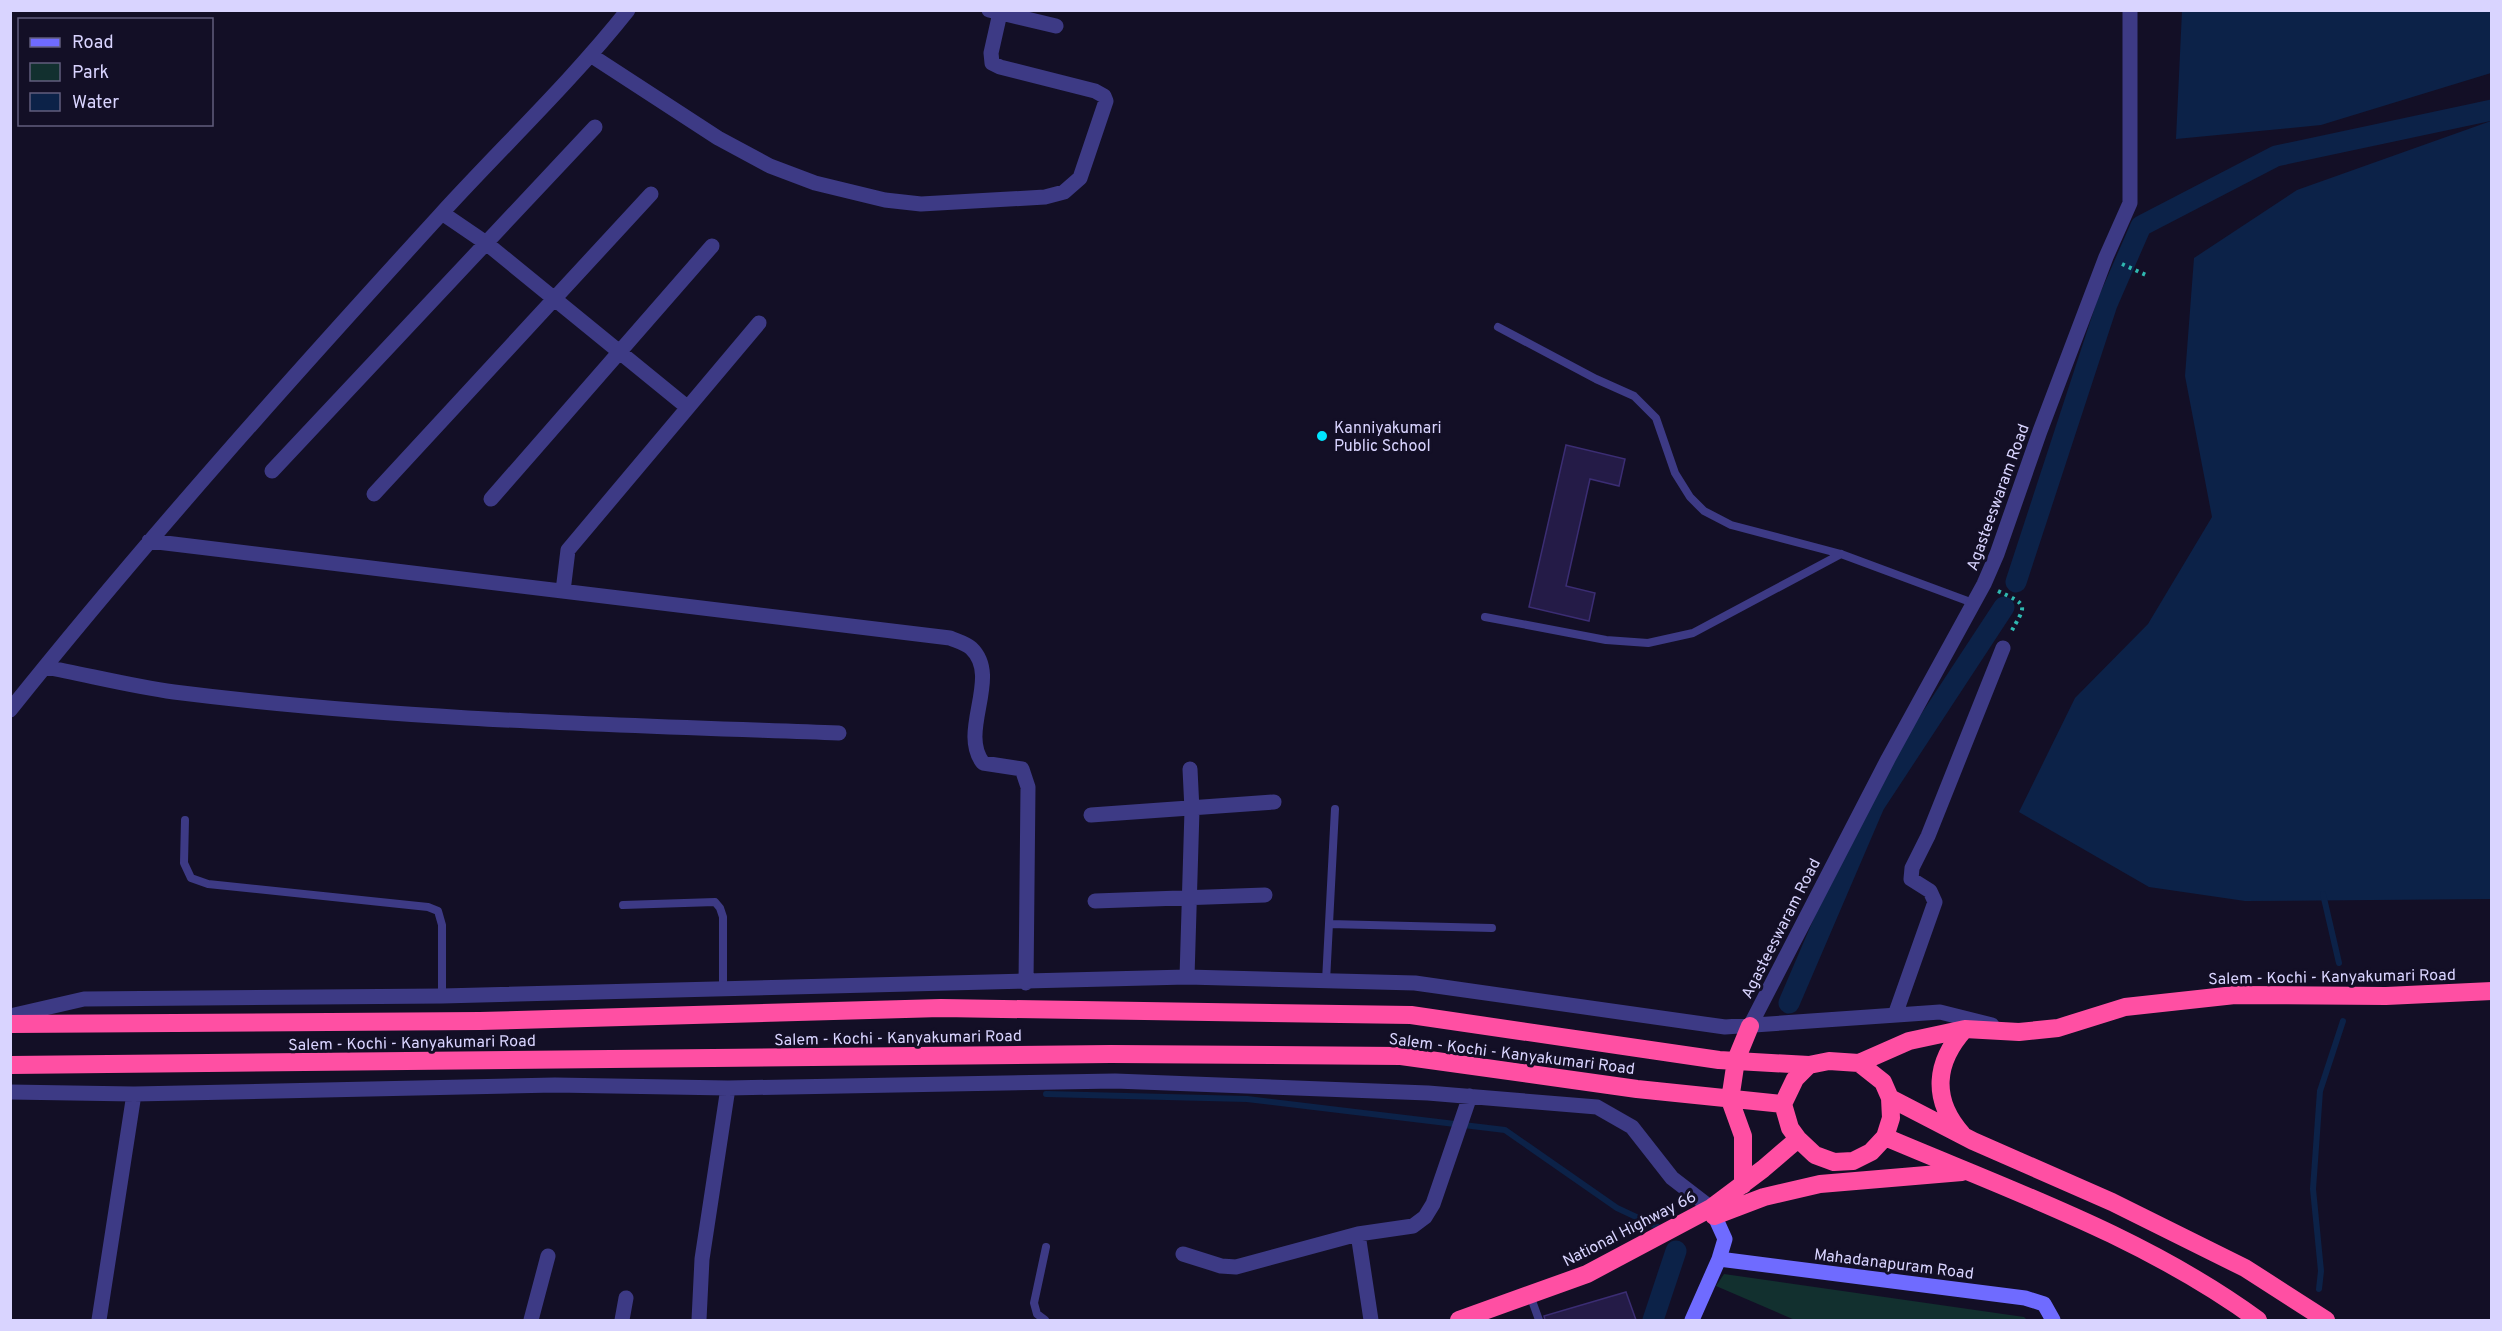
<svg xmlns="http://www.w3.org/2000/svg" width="2502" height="1331" viewBox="0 0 2502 1331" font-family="Overpass,sans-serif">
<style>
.green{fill:#12302f}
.water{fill:#0c2248}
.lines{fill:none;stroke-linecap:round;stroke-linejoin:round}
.stream{stroke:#0c2248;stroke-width:6}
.canal{stroke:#0c2248;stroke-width:21}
.building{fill:#241b47;stroke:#3b2d73;stroke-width:1.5}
.path{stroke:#2fb8b0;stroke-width:4;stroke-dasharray:3 4.5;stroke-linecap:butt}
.lane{stroke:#3d3a85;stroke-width:8}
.street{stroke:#3d3a85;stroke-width:15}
.secondary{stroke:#6f6bff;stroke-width:15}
.highway{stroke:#ff4fa3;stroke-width:18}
.poi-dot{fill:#00e5ff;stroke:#130f26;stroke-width:2}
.labels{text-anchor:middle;stroke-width:6;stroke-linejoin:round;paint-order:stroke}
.poi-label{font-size:16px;fill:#d9d4ff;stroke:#130f26;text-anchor:start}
.street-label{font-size:16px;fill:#d9d4ff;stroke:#130f26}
</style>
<rect width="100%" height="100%" fill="#130f26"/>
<path class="green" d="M1724,1274L2024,1317L2027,1320H1795L1716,1286Z"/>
<path class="water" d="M2182,11H2491V73L2321,125L2176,139Z
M2491,121V899L2245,901L2149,887L2019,812L2075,698L2148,624L2212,517L2185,376L2194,258L2297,190Z"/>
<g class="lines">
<path class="stream" d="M2323,894L2339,963
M1046,1094L1247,1099L1505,1130L1617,1208L1662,1229
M2319,1289L2321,1271L2313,1189L2320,1091L2343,1021"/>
<path class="canal" d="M2016,582L2107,304L2141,226L2276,156L2492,110
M1789,1003L1874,805L2004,607
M1653,1320L1676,1251"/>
</g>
<path class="building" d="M1566,445L1625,459L1619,486L1590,479L1566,586L1595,593L1589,621L1529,607Z
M1626,1292L1636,1320H1545L1544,1316Z"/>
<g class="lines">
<path class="path" d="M2122,264L2148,276
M1998,591C2030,606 2026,604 2010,634"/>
<path class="lane" d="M1498,327L1596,379L1634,396L1656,418L1675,473L1690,497L1704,511L1731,525L1841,554L1973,603
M1485,617L1606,640L1648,643L1693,633L1841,554
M185,820L184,863L191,878L208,884L428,907L438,911L442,925V996
M623,905L715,902L720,908L723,917V988
M1329,924L1492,928
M1326,981L1335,809
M1530,1295L1539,1320
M1045,1320L1037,1314L1034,1303L1046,1247"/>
<path class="street" d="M989,10L1056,26
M592,56L718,138L770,166L815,183L885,200L921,204L1045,197L1064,192L1080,178L1106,101L1104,96L1095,91L1000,67L992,63L991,53L1000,13
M442,213L486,243L687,407
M272,471L595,127
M374,494L651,194
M491,499L712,246
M149,541L950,638C957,641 965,643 971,648C1002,677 958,731 983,763L1022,769L1028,787L1026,983
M563,591L568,550L759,323
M45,667C88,675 131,686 174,692C395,720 617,725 839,733
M10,710C147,539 293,376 441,214C503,146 570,83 628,10
M1091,815L1274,802
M1095,901L1265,895
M1187,977L1192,810L1190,769
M1895,1015L1935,902L1930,891L1911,879L1912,868L1928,836L2003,648
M10,1016L84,999L442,996L1187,977L1415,983L1725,1027L1940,1012L1992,1025
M1750,1026L1888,759L1984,584L1997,554L2040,431L2106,257L2130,203V10
M10,1092L134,1094L555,1085L728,1088L1115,1081L1428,1093L1597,1107L1632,1127L1672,1178L1711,1208
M1183,1254L1221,1266L1236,1267L1358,1234
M99,1320L134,1094
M531,1320L548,1256
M622,1320L626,1298
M699,1320L702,1259L728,1088
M1371,1320L1358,1234L1413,1226L1425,1217L1433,1204L1470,1096"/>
<path class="secondary" d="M1719,1259L2025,1298L2044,1304L2053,1320
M1692,1320L1719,1259L1725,1239L1711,1208"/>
<path class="highway" d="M10,1024L480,1021L941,1008L1411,1015L1719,1060L1809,1065L1829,1061L1859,1063L1883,1082L1890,1098L1891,1118L1885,1137L1871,1152L1853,1161L1834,1162L1815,1155L1798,1139L1790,1128L1783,1104L1795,1079L1809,1065
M1859,1063L1909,1041L1965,1029L2019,1032L2058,1028L2125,1007L2235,995L2386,996L2492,991
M10,1065L1111,1054L1401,1056L1637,1089L1783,1104
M1890,1098L1973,1141L2112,1202L2245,1268L2326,1320
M1962,1134C1931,1099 1935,1062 1965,1029
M1885,1137C2012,1191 2146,1238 2258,1320
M1743,1185V1136L1730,1100L1736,1060L1750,1026
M1714,1216L1764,1197L1820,1184L1962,1172
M1459,1320L1587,1274L1711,1208L1763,1169L1798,1139"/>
</g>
<circle class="poi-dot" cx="1322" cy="436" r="6"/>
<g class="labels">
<g class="poi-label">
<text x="1334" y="433">Kanniyakumari<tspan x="1334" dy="18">Public School</tspan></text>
</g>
<g class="street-label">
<text transform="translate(1997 497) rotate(-70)" y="6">Agasteeswaram Road</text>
<text transform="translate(1780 928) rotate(-63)" y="6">Agasteeswaram Road</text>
<text transform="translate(2332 976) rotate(-1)" y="6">Salem - Kochi - Kanyakumari Road</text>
<text transform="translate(898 1037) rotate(-1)" y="6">Salem - Kochi - Kanyakumari Road</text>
<text transform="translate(412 1042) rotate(-1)" y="6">Salem - Kochi - Kanyakumari Road</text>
<text transform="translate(1512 1053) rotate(7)" y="6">Salem - Kochi - Kanyakumari Road</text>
<text transform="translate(1629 1228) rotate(-27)" y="6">National Highway 66</text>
<text transform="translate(1894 1263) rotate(7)" y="6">Mahadanapuram Road</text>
</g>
</g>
<rect width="2502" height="1331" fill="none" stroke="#d9d4ff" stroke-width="24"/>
<rect x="18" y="18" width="195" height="108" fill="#130f26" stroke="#625e7d" stroke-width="1.5"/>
<rect x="30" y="38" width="30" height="9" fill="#6f6bff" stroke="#625e7d" stroke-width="1.5"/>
<text x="72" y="48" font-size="18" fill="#d9d4ff">Road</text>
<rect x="30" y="63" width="30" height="18" fill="#12302f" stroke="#625e7d" stroke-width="1.5"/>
<text x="72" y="78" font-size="18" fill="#d9d4ff">Park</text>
<rect x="30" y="93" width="30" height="18" fill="#0c2248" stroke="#625e7d" stroke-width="1.5"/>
<text x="72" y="108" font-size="18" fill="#d9d4ff">Water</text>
</svg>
